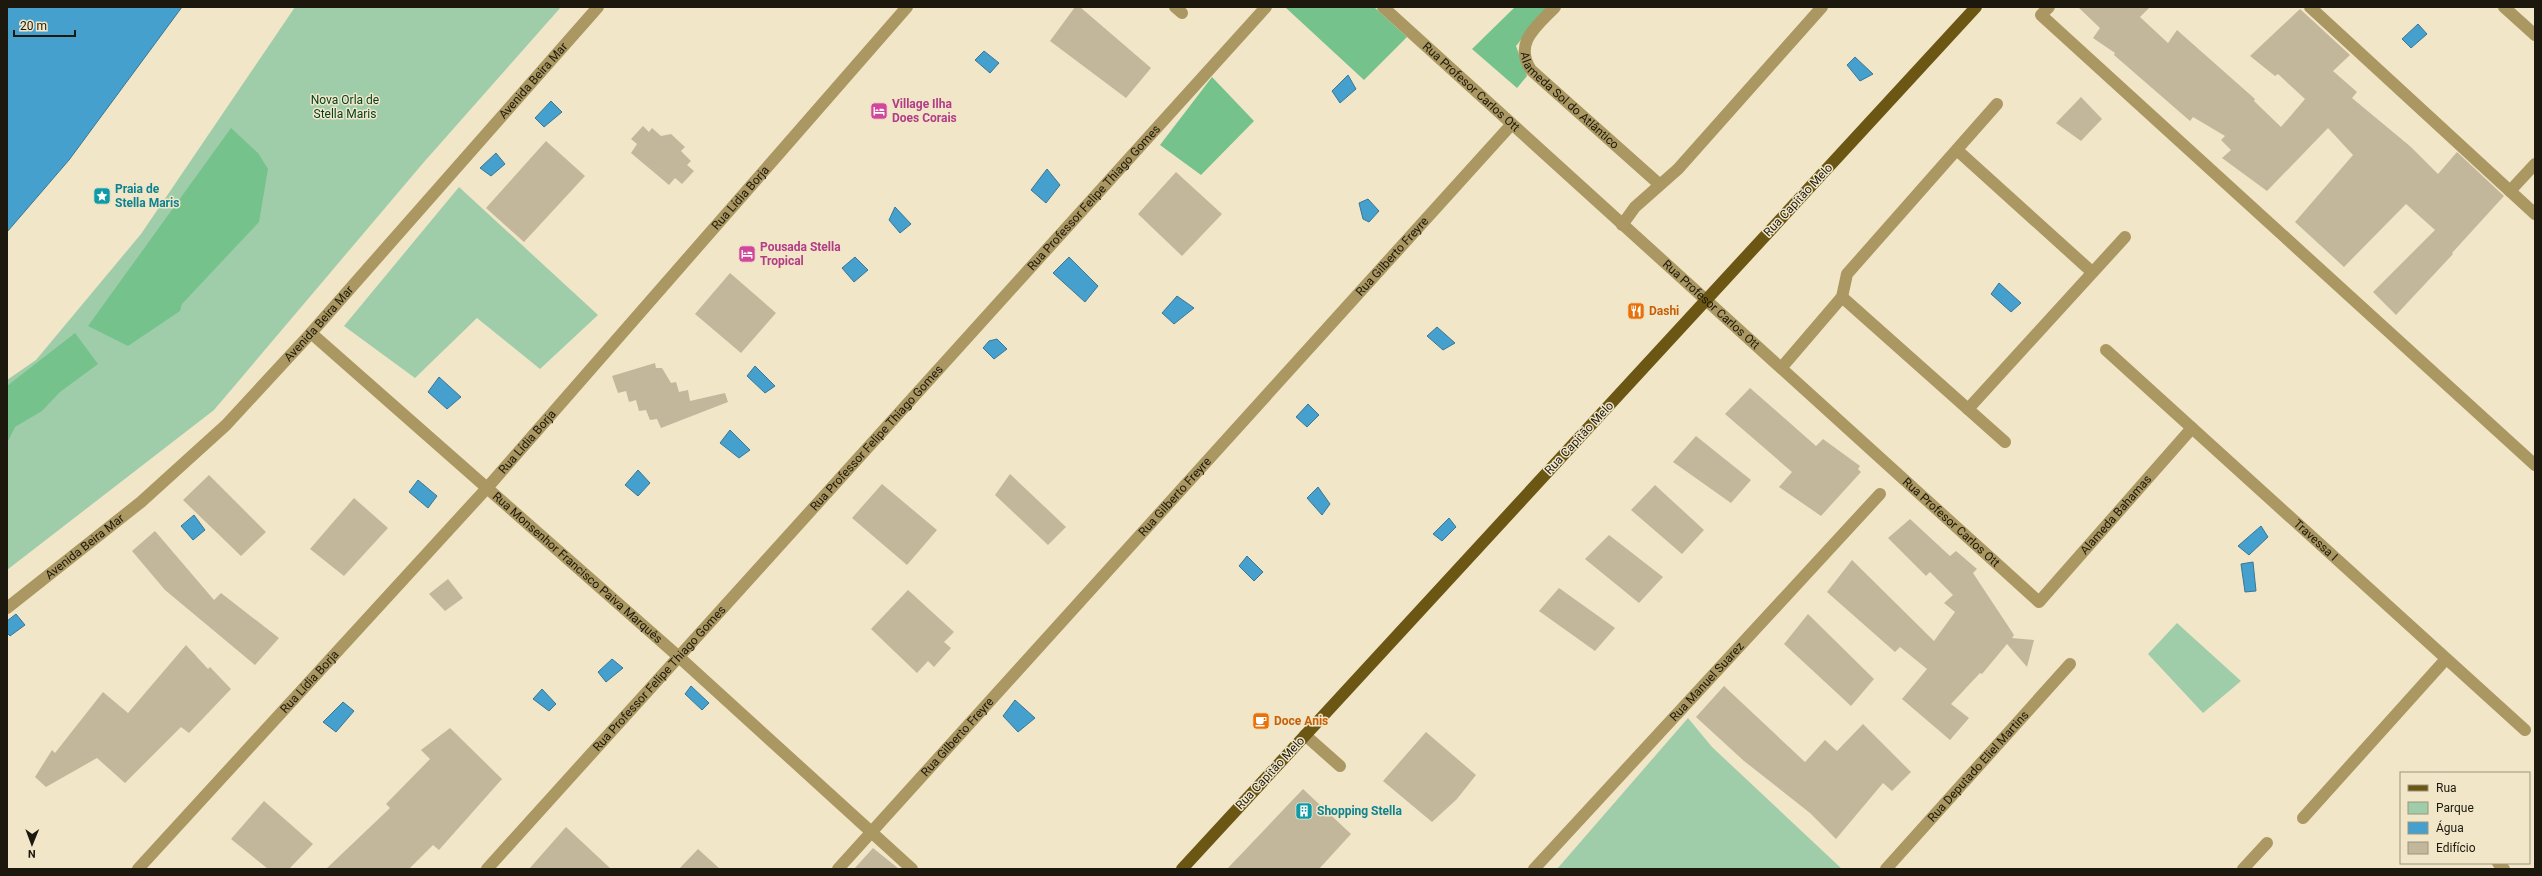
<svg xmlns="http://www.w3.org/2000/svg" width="2542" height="876" viewBox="0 0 2542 876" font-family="Roboto,sans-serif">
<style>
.green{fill:#9fcdaa}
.forest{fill:#76c28c}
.water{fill:#46a0ce;stroke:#397794}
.building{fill:#c2b79b}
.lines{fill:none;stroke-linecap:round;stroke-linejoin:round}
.minor{stroke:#aa9761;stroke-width:12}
.major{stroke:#6b5713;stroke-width:12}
.labels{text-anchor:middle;stroke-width:3;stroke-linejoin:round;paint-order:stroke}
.street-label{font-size:12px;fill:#1c180d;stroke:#f1e6c8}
.park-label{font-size:12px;fill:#04411f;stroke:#f1e6c8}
.hotel-label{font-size:12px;font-weight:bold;fill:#b23c85;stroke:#f1e6c8;text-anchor:start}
.culture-label{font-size:12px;font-weight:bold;fill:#0d838f;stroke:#f1e6c8;text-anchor:start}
.food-label{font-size:12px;font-weight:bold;fill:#c56008;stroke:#f1e6c8;text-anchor:start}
</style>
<rect width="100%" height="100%" fill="#f1e6c8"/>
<path class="green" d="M295,7H561L424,162L214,410L7,570V380L36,360L141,234Z
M459,187L598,315L540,369L477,318L415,378L344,326Z
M2177,623L2241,681L2203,713L2148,654Z
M1688,718L1712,747L1842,869H1557Z"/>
<path class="forest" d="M1285,7H1374L1407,37L1364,80Z
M1515,7H1548L1516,46L1527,76L1517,88L1472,49Z
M1212,77L1254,121L1201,175L1160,145Z
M231,128L258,153L268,169L259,222L182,304L180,311L128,346L88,326Z
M75,333L98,364L60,392L42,411L15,427L7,443V386Z"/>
<path class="water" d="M7,7H182L69,160L7,232Z
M2418,24L2427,34L2411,48L2402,39Z
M984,51L999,63L990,73L975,60Z
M1855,57L1873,74L1860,81L1847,65Z
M1348,75L1356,89L1340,103L1332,91Z
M551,101L562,112L544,127L535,118Z
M496,153L505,164L491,176L480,168Z
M1047,169L1060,185L1046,203L1031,190Z
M1368,199L1379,211L1369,222L1363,219L1359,203Z
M895,207L911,224L900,233L889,220Z
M855,257L868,270L854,282L842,268Z
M1069,257L1098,286L1085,302L1053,273Z
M1999,283L2021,303L2011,312L1991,294Z
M1177,296L1194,308L1174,324L1162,313Z
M1437,327L1455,343L1443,350L1427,336Z
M997,339L1007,349L994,359L983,348L989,341Z
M755,366L775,386L765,393L747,376Z
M439,377L461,397L447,409L428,392Z
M1308,404L1319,415L1307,427L1296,417Z
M730,430L750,450L739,458L720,443Z
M638,470L650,483L638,496L625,485Z
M418,480L437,496L428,508L409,492Z
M1318,487L1330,504L1322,515L1307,498Z
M194,515L205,530L193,540L181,526Z
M1449,518L1456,527L1442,541L1433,534Z
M2261,526L2268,537L2249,555L2238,546Z
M1247,556L1263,572L1254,581L1239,566Z
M2253,562L2256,591L2245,592L2241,564Z
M16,614L25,625L10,636L7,633V621Z
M612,659L623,668L606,682L598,672Z
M691,686L709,703L702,710L685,694Z
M542,689L556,704L549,711L533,699Z
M1015,700L1035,718L1018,732L1003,716Z
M343,702L354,711L336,732L323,722Z"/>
<path class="building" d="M1075,7H1080L1151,68L1126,98L1050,41Z
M2078,7H2150L2140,17L2168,43L2177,30L2255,99L2254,101L2281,127L2305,99L2278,74L2275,76L2250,56L2300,9L2350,55L2333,71L2357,92L2352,98L2411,147L2438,174L2457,152L2504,196L2452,253L2453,254L2396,315L2373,292L2435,230L2406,204L2344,267L2295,222L2353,155L2328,128L2267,191L2222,158L2231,150L2221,140L2225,136L2193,117L2190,121L2114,55L2115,53L2093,38L2100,28Z
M2081,97L2102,119L2081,141L2056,123Z
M643,126L649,132L652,128L661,136L671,134L685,147L681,151L691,161L687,165L694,171L682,184L675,178L669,185L631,153L637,144L631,139Z
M546,141L585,176L524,242L486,208Z
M1176,172L1222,214L1182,256L1138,214Z
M730,273L776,313L741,353L695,314Z
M655,363L656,368H662L671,383L676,382L679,392L688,390L690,401L725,393L728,402L661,428L657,419L650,420L646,410L639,411L636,400L629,402L626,391L618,393L612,376Z
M1750,388L1816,446L1823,439L1860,466L1858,469L1861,472L1821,516L1779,487L1792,472L1725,414Z
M1696,436L1751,480L1731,503L1673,462Z
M1010,474L1066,527L1048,545L995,495Z
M209,475L266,532L241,556L183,500Z
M882,484L937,530L907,565L852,518Z
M1655,485L1704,530L1682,554L1631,510Z
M354,498L388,528L344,576L310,549Z
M1910,519L1950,556L1956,551L1977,569L1973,573L2014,635L2012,638L2034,640L2027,667L2007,644L1982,674L1980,673L1951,704L1969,718L1950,740L1902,699L1927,669L1900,647L1895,652L1827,592L1852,560L1934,641L1955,612L1944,603L1953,595L1930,572L1926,576L1888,538Z
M155,531L214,600L221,593L279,638L255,665L165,590L132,551Z
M1609,535L1663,577L1639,603L1585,559Z
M448,579L463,598L445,611L429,594Z
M1559,588L1615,628L1595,651L1539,611Z
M908,590L954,632L944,642L951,648L934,667L928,661L917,673L871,629Z
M1808,614L1874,679L1851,706L1784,644Z
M186,645L208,669L210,667L231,689L189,733L181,727L125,783L97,758L46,787L35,777L52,750L55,753L103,692L128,713Z
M1724,686L1805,762L1825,740L1837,751L1863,724L1911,772L1892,791L1883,783L1836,839L1810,813L1744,761L1696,717Z
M450,728L502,779L439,850L433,845L409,869H326L390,808L386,804L430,759L421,750Z
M1426,732L1476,775L1457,799L1432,822L1383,781Z
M1303,789L1351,834L1319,869H1227Z
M264,801L313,844L289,869H268L231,839Z
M566,827L611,869H529Z
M873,848L899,869H854Z
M698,849L720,869H679Z"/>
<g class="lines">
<g class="minor">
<path d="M1175,7L1182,13"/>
<path id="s1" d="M1383,7L2039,602L2192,428"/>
<path id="s2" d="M1555,7C1537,26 1513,43 1531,70L1659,184"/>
<path d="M2049,7L2041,15L2535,465"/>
<path d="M2310,7L2535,214"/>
<path d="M2504,7L2535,35"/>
<path d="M1957,150L2092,272"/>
<path d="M2510,191L2535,164"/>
<path d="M1622,225L1635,207L1678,169L1822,7"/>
<path d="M1842,297L2005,442"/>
<path id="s3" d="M311,333L679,657L912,869"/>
<path id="s4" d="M2106,350L2525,730"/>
<path d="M1782,367L1842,297L1847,274L1997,104"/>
<path d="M1968,409L2125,237"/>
<path id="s5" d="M7,608L141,502L226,425L311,333L598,7"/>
<path d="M1305,735L1340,766"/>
<path d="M2303,818L2446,659"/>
<path d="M2498,863L2504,869"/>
<path id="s6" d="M138,869L487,488L907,7"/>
<path id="s7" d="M487,869L1266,7"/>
<path id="s8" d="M838,869L1511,125"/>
<path id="s9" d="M1534,869L1880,494"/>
<path id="s10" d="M1886,869L2070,664"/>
<path d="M2243,869L2267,843"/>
</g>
<path class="major" d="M1182,869L1976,7"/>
</g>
<defs>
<symbol id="hotel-square" viewBox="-11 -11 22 22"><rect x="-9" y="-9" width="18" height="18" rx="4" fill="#d1479c" stroke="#f1e6c8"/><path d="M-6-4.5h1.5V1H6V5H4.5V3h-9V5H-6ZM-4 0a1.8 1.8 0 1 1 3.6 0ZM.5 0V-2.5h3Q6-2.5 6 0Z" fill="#fff"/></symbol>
<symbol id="sight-square" viewBox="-11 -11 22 22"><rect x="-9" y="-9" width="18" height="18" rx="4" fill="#0f9aa8" stroke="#f1e6c8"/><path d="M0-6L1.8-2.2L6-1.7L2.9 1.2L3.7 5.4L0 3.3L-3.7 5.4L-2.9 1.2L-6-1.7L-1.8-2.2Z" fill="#fff"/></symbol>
<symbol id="restaurant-square" viewBox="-11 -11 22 22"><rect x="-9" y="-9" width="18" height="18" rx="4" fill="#e8710a" stroke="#f1e6c8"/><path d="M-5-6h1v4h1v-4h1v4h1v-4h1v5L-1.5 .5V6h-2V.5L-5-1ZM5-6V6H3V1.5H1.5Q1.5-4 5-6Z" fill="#fff"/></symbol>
<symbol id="cafe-square" viewBox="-11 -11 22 22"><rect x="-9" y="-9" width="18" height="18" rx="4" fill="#e8710a" stroke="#f1e6c8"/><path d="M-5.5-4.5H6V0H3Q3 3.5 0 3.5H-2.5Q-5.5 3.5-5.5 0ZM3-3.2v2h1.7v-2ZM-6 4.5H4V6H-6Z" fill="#fff"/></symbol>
<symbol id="building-square" viewBox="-11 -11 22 22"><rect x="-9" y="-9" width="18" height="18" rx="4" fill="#0f9aa8" stroke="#f1e6c8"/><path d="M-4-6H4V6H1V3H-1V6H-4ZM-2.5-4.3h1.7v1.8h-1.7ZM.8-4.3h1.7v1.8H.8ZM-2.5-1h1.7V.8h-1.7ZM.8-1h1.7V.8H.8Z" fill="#fff"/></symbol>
</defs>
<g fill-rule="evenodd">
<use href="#hotel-square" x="869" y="101" width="20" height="20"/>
<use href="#sight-square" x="92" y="186" width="20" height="20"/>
<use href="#hotel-square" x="737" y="244" width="20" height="20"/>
<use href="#restaurant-square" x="1626" y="301" width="20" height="20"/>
<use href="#cafe-square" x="1251" y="711" width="20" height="20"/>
<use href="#building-square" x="1294" y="801" width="20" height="20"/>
</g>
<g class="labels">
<g class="street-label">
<text dy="4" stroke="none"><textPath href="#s5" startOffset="747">Avenida Beira Mar</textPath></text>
<text dy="4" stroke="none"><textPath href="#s1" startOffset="119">Rua Profesor Carlos Ott</textPath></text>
<text dy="4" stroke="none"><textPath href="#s2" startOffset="123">Alameda Sol do Atlântico</textPath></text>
<text dy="4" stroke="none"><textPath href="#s6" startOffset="902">Rua Lídia Borja</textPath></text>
<text dy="4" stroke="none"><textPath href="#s7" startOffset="905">Rua Professor Felipe Thiago Gomes</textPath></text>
<text transform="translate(1798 200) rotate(-47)" y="4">Rua Capitão Melo</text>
<text dy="4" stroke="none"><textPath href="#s8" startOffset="826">Rua Gilberto Freyre</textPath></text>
<text dy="4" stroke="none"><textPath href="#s1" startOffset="443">Rua Profesor Carlos Ott</textPath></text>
<text dy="4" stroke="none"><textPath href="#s5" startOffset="423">Avenida Beira Mar</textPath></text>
<text dy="4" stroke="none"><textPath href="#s7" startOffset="581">Rua Professor Felipe Thiago Gomes</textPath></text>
<text transform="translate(1579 438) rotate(-47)" y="4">Rua Capitão Melo</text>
<text dy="4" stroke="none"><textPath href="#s6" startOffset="578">Rua Lídia Borja</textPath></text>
<text dy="4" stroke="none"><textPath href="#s8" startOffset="502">Rua Gilberto Freyre</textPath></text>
<text dy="4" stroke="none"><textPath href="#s1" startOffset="1002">Alameda Bahamas</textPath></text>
<text dy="4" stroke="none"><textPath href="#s1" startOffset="767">Rua Profesor Carlos Ott</textPath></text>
<text dy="4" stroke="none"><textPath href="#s4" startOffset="283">Travessa I</textPath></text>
<text dy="4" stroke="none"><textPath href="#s5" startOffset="99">Avenida Beira Mar</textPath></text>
<text dy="4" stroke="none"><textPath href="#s3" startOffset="355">Rua Monsenhor Francisco Paiva Marquês</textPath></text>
<text dy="4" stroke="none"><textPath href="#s7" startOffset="257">Rua Professor Felipe Thiago Gomes</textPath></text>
<text dy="4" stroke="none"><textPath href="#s6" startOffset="254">Rua Lídia Borja</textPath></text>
<text dy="4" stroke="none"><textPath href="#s9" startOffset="255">Rua Manuel Suarez</textPath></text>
<text dy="4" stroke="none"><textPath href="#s8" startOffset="178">Rua Gilberto Freyre</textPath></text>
<text dy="4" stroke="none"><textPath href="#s10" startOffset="138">Rua Deputado Eliel Martins</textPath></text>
<text transform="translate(1270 773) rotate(-47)" y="4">Rua Capitão Melo</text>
</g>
<g class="park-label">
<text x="345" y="104">Nova Orla de<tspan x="345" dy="14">Stella Maris</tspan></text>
</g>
<g class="hotel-label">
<text x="892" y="108">Village Ilha<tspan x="892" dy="14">Does Corais</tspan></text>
<text x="760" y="251">Pousada Stella<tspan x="760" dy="14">Tropical</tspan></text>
</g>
<g class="culture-label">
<text x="115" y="193">Praia de<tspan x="115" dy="14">Stella Maris</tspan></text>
<text x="1317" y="815">Shopping Stella</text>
</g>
<g class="food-label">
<text x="1649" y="315">Dashi</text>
<text x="1274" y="725">Doce Anis</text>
</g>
</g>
<rect width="2542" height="876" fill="none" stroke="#1c180d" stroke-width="16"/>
<rect x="2400" y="772" width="130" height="92" fill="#f1e6c8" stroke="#9c947d"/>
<rect x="2408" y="785" width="20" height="6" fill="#6b5713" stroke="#9c947d"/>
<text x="2436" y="792" font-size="12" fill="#1c180d">Rua</text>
<rect x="2408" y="802" width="20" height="12" fill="#9fcdaa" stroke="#9c947d"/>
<text x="2436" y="812" font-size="12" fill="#1c180d">Parque</text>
<rect x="2408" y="822" width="20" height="12" fill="#46a0ce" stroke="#9c947d"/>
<text x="2436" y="832" font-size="12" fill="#1c180d">Água</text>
<rect x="2408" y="842" width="20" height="12" fill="#c2b79b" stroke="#9c947d"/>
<text x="2436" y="852" font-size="12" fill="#1c180d">Edifício</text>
<g transform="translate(32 844) rotate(181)" stroke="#f1e6c8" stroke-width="3" paint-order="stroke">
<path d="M0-3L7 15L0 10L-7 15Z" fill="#1c180d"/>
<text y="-6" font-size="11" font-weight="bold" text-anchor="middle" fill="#1c180d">N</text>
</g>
<path d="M14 30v6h61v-6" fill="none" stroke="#1c180d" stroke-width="2"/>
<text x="20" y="30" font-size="12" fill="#1c180d" stroke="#f1e6c8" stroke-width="3" paint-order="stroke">20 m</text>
</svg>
